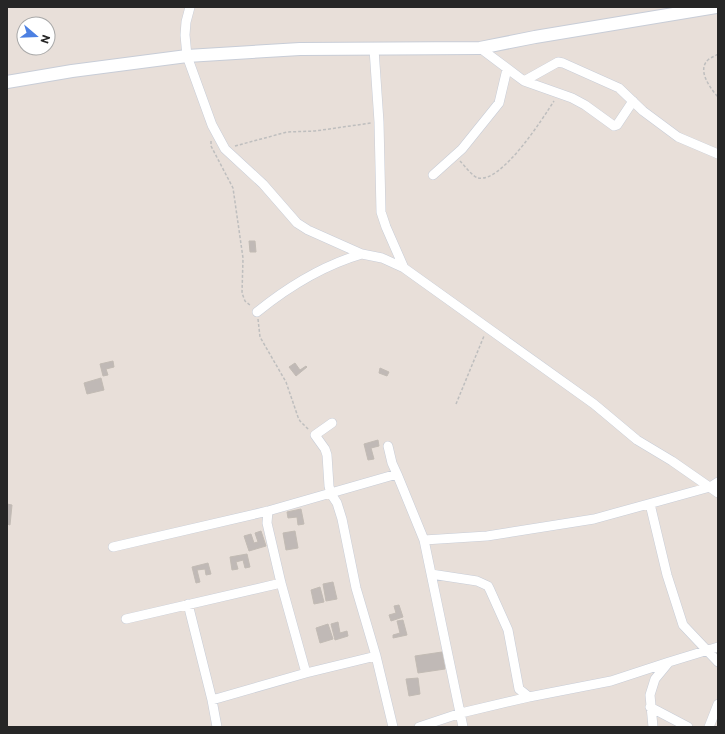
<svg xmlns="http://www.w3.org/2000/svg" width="725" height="734" viewBox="0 0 725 734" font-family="Commissioner,sans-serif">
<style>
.building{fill:#c0b9b6;stroke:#c2bbb4}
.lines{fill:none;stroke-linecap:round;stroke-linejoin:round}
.street-casing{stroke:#c8cdd7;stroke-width:10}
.secondary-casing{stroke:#c8cdd7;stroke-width:14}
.path{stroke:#bebebe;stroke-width:1.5;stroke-dasharray:3 2;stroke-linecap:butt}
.street{stroke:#fff;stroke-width:9}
.secondary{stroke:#fff;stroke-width:12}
</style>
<rect width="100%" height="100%" fill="#e8dfd9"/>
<path class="building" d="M249,241H255L256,252H250Z
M113,361L114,367L106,369L108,375L103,376L100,364Z
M295,363L300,370L306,366L307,367L296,376L289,367Z
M380,368L389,372L387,376L379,373Z
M101,378L104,390L87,394L84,383Z
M378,440L379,446L371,448L374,459L368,460L364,444Z
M7,504L12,505L10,525L7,524Z
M301,509L304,524L298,525L297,517L288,518L287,512Z
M261,531L266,546L249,551L244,536L251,534L254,543L258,542L255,533Z
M295,531L298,548L286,550L283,533Z
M247,554L250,567L245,568L243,560L236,562L238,569L232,570L230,557Z
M208,563L211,574L206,575L205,569L197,570L200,582L196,583L192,567Z
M333,582L337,599L326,601L323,584Z
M320,587L324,602L314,604L311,590Z
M399,605L403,617L391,621L389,615L396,613L394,606Z
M403,620L407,635L393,638V635L400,633L397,621Z
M338,622L340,633L347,631L348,636L335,640L331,624Z
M328,624L333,639L320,643L316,628Z
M442,652L445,669L418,673L415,656Z
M418,678L420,694L409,696L406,679Z"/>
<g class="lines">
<defs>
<path id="street" d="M190,7L186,22L185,35L187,56L212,125L225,149L263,184L297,223L308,230L362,254L382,258L404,268L594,404L637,440L672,461L718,493
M480,48L524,81L572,98L585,105L614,126L617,125L633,101
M374,49L379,122L381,212L386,227L404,268
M524,81L558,62L563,63L619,88L643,111L678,137L718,154
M433,175L462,149L499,103L507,69
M257,312C288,287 324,265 362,254
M332,423L315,435L325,449L327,455L329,486L331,494L337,503L342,519L356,588L376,656L393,727
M388,446L392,463L397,474
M650,504L667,575L683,625L718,662
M268,511L267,523L281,583L306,673
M424,540L487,536L594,519L710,487L718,482
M113,547L268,511L397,474L424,540L463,727
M431,574L477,581L488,586L490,590L508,630L519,689L529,697
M188,604L212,700L217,727
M126,619L281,583
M212,700L306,673L376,656
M650,707L688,727
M419,727L461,713L529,697L611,681L669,662
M653,727L650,695L655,679L669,662L718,647
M709,727L718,704"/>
<path id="secondary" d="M7,82L72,71L187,56L300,49L480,48L535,37L716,7"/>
</defs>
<use href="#street" class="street-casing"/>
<use href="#secondary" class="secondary-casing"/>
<path class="path" d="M718,54C715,56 712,57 709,59C696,69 710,88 718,97
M211,141V146L233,188L243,258L242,293L245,301L251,306
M235,146L287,132L315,131L371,123
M460,161C465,166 472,176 478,178C502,183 543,118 554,101
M258,319L260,337L286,382L298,417L300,421L309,430
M456,404L484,336"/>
<use href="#street" class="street"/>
<use href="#secondary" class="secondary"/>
</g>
<rect width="725" height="734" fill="none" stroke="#262626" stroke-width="16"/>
<g transform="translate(36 36) rotate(109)"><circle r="19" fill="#ffffff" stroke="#a8a8a8"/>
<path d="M0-3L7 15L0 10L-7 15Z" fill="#4c80e2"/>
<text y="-6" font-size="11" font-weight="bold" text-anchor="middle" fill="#262626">N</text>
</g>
</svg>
